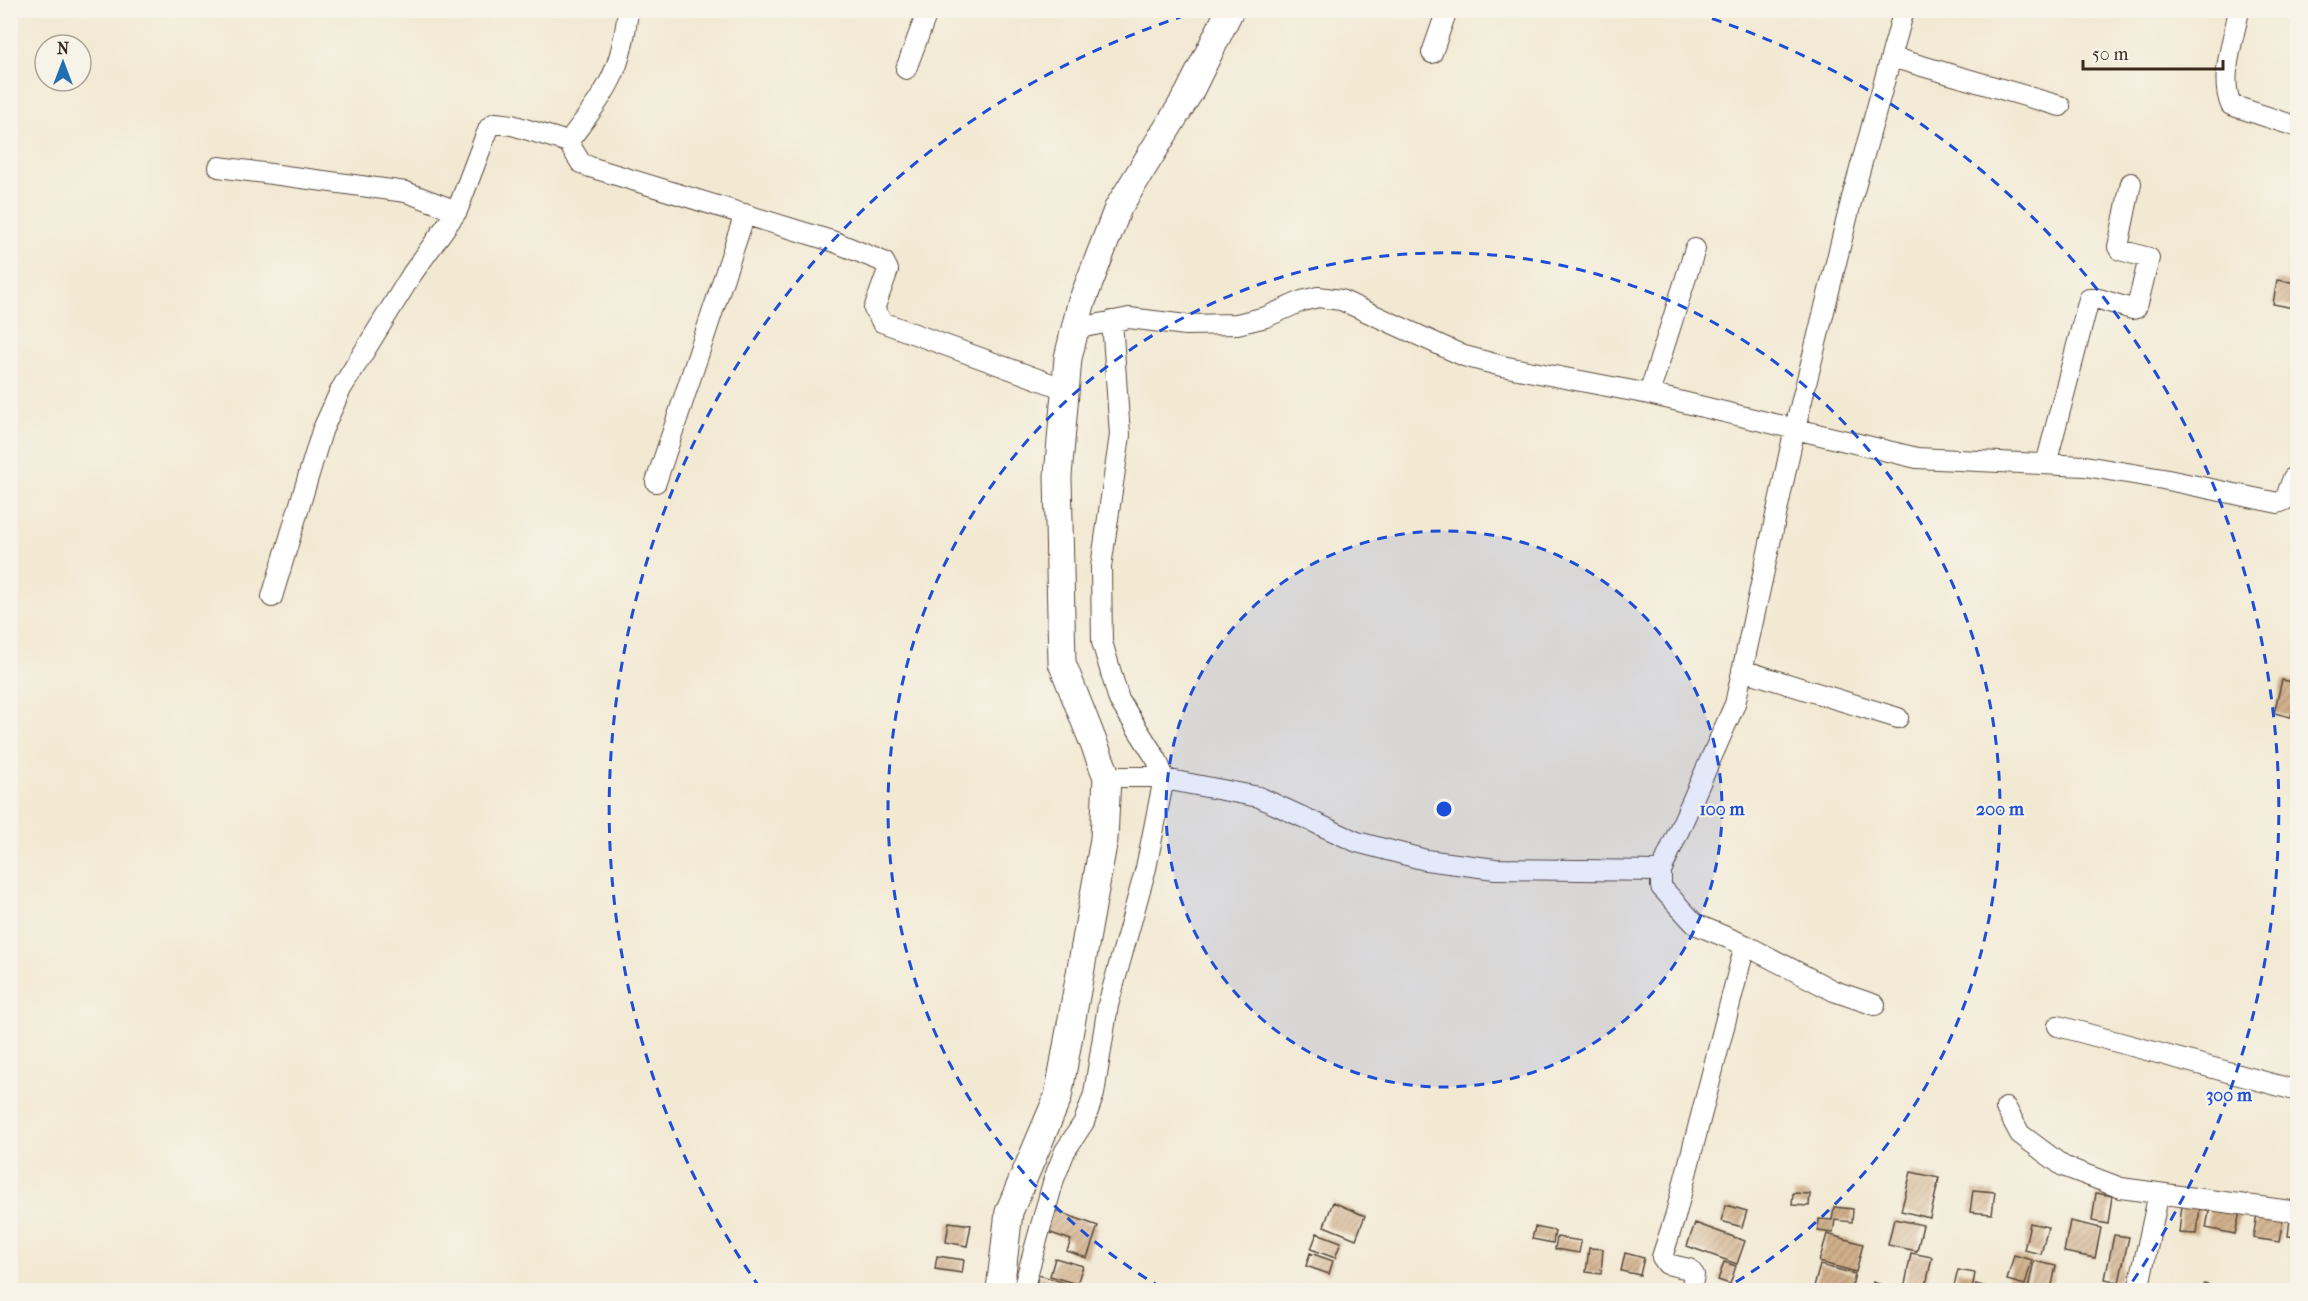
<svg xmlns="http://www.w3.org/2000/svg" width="2308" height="1301" viewBox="0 0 2308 1301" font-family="'IM FELL French Canon',serif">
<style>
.building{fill:url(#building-hatch)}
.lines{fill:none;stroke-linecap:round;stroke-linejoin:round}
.street-casing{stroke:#564739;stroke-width:22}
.secondary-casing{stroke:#564739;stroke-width:29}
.street{stroke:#fff;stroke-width:20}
.secondary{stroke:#fff;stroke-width:27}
.ring{fill:none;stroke:#1d4ed8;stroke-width:3;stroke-dasharray:10 8}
.centre{fill:#1d4ed8;stroke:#f7f3e8;stroke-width:3}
.ring-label{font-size:18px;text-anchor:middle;font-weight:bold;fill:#1d4ed8;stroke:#f7f3e8;stroke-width:4.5;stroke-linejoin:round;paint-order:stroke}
</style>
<defs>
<pattern id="building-hatch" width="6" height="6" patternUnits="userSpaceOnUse" patternTransform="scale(1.5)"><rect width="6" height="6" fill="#d2b18c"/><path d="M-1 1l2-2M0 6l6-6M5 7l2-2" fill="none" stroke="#ac9072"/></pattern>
</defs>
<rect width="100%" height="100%" fill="#f7f3e8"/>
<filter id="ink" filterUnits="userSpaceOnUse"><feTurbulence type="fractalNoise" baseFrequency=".0167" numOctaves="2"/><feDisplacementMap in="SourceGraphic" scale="12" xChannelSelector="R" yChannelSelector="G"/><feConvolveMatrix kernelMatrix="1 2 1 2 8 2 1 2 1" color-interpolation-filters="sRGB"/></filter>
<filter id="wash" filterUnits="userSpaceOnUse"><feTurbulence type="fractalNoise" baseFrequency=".008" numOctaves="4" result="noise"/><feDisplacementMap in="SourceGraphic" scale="24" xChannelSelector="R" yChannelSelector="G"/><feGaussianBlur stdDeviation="1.35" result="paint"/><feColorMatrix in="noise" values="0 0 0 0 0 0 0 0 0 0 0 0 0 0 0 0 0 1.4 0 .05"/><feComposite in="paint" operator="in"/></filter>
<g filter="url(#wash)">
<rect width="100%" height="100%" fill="#f2e9d3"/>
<g id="blocks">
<path class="building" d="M2277,280L2298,283L2294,308L2273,304Z
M2282,680L2298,683L2291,717L2274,713Z
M1911,1172L1939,1178L1930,1218L1901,1211Z
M1973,1190L1995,1192L1992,1214L1970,1212Z
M1793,1193L1810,1194L1809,1206L1792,1205Z
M2096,1193L2112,1196L2108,1224L2092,1221Z
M1333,1202L1365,1216L1356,1239L1324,1226Z
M1726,1205L1747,1211L1742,1227L1721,1221Z
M2182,1205L2200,1206L2197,1234L2179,1233Z
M2210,1206L2240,1212L2235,1234L2206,1228Z
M1834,1207L1853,1209L1852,1222L1835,1220L1833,1233L1818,1231L1819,1219L1832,1220Z
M1053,1210L1098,1226L1087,1258L1067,1251L1071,1240L1045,1231Z
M2257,1214L2283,1218L2279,1242L2253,1238Z
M2290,1218L2298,1219V1237L2288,1236Z
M1894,1219L1923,1225L1917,1251L1888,1245Z
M2070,1221L2101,1228L2095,1258L2064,1252Z
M949,1222L971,1225L967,1246L946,1242Z
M1695,1223L1745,1241L1737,1264L1687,1246Z
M2030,1223L2048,1227L2041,1254L2024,1250Z
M1535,1227L1555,1231L1553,1243L1532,1239Z
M1317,1233L1341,1242L1335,1258L1311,1249Z
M1827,1234L1863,1244L1856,1272L1819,1262Z
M2114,1235L2129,1237L2119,1282L2105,1279Z
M1557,1237L1581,1241L1579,1253L1555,1249Z
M1589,1248L1603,1249L1601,1274L1586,1272Z
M1310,1253L1333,1261L1329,1274L1306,1266Z
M1625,1253L1644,1258L1640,1275L1621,1271Z
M1911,1253L1932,1257L1925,1290H1904Z
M2014,1255L2032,1260L2025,1285L2007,1280Z
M937,1256L964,1260L962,1273L935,1269Z
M1055,1258L1083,1266L1077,1284L1050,1276Z
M2034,1261L2056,1266L2051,1290L2028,1288Z
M1724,1262L1736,1266L1730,1284L1718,1280Z
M1820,1265L1855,1274L1851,1290H1813Z
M1958,1270L1975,1273L1972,1290H1953Z
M1039,1275L1065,1283L1063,1290H1034Z
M1873,1282L1898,1290H1870Z
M1976,1284L1991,1288V1290H1974Z
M2204,1284L2227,1290H2203Z"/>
</g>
</g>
<g filter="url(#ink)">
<use href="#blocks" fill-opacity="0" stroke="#564739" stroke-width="1.5"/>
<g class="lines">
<defs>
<path id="street" d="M2239,10C2234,38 2219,78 2231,105L2298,127
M1432,53L1447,10
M1891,57L2060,106
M906,69L928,10
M568,142C606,91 621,76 628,10
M219,167L406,192L457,211
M1075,329L1129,318L1186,325L1237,324L1266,317L1302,301L1318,297L1341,300L1464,356L1502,366L1649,394L1917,458L2085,466L2163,479L2278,503L2285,500L2293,478L2298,476
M1649,394L1695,249
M2046,464L2089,299H2099L2132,309L2136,308L2138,303L2149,258L2120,250L2118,247L2131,183
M656,482L745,214
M272,597L322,431L341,389L412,274L457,211L484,140L489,128L495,123L512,125L568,142L581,163L590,167L835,242L884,262L888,270L874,309L882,322L1065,389
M1742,670L1898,718
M1107,777H1154L1259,797L1357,842L1426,860L1495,869L1661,871
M1875,1005L1834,991L1745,945L1695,924L1661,887V871L1735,704L1795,428L1852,198L1904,10
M2058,1026L2298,1091
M2006,1108L2020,1134L2063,1166L2121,1188L2298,1212
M1023,1290L1054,1179L1065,1151L1084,1122L1094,1094L1108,1005L1146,868L1164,778L1157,760L1119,700L1102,642L1101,567L1120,435L1112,321
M1691,1290L1694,1275L1689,1269L1667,1264L1662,1257L1675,1217L1745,945
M2138,1290L2159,1193"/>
<path id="secondary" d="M1000,1290L1009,1212L1058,1097L1104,839L1107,777L1062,663L1058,476L1068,358L1081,304L1118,208L1189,93L1230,10"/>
</defs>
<use href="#street" class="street-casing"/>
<use href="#secondary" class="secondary-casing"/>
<use href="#street" class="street"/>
<use href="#secondary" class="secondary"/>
</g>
</g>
<circle cx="1444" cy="809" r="278" fill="#1d4ed8" fill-opacity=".12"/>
<g class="ring">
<circle cx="1444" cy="809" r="278"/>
<path d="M1162 1288A556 556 0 1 1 1726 1288"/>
<path d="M760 1288A835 835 0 0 1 1193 13M1695 13A835 835 0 0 1 2128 1288"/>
</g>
<circle cx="1444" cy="809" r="9" class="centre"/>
<g class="ring-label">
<text x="1722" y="815">100 m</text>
<text x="2000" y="815">200 m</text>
<text x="2229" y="1101">300 m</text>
</g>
<rect width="2308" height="1301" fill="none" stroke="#f7f3e8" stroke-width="36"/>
<g transform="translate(63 63)"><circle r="28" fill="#f7f3e8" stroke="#aca397" stroke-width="1.5"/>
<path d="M0-4.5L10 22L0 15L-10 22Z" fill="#1f6fb2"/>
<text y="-9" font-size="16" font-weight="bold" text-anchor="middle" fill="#3b2a1e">N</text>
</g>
<path d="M2083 60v9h140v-9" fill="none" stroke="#3b2a1e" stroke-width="3"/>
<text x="2092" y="60" font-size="18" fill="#3b2a1e" stroke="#f7f3e8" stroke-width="4.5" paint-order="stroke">50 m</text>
</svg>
